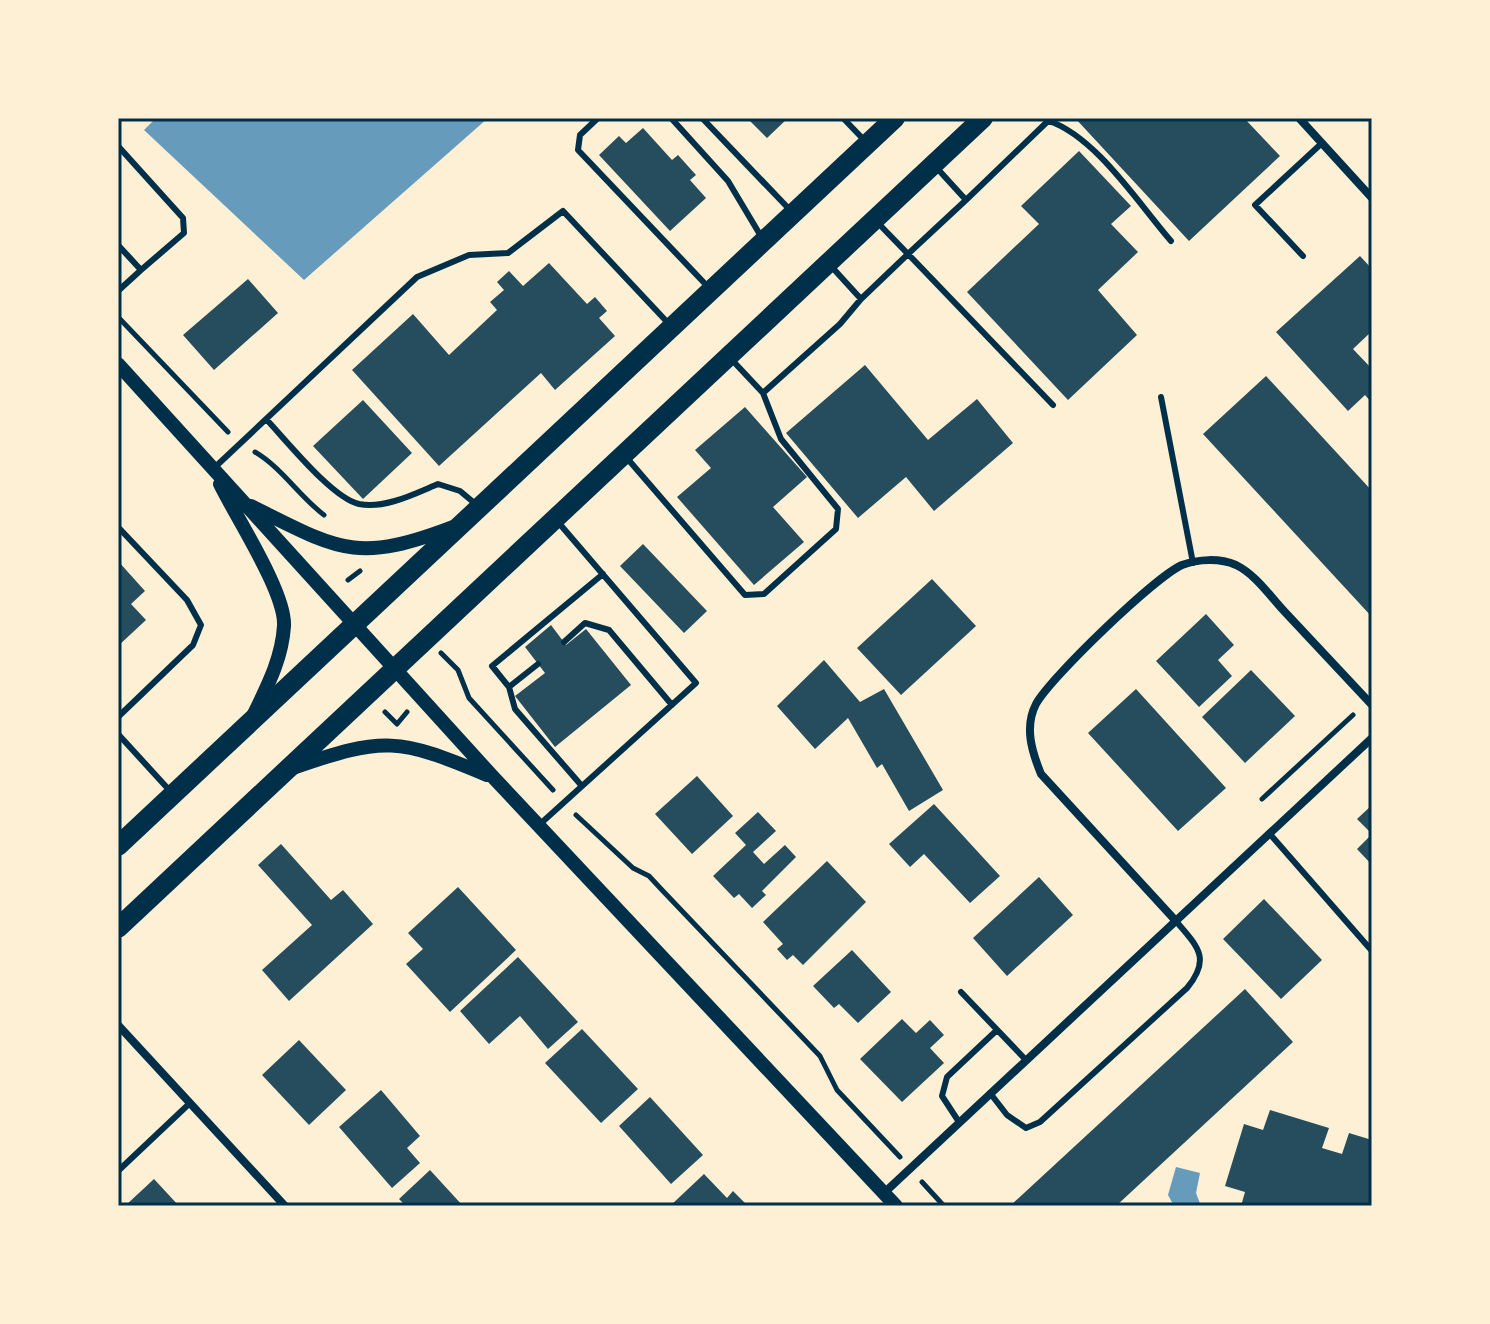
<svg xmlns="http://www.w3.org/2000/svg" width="1490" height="1324" viewBox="0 0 1490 1324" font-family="'Public Sans',sans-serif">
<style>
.water{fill:#669bbc}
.building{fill:#264d5e}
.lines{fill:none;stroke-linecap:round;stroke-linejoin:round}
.path{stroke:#003049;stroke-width:5}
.service{stroke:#003049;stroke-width:6}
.minor{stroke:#003049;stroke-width:8}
.tertiary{stroke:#003049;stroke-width:14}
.primary{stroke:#003049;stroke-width:20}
.neatline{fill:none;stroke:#003049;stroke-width:3}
</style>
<rect width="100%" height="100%" fill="#fdf0d5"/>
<path class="water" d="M156,118L200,120L488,118L304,280L144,130Z
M1176,1167L1200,1173L1196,1193L1201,1206H1174L1168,1195Z"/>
<path class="building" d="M747,118H788L767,138Z
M1075,118H1244L1280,156L1189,241Z
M643,128L672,160L678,155L696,175L690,180L706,198L670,231L599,155L619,136L626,143Z
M1079,151L1131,206L1111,224L1138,252L1098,290L1137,335L1068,400L967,292L1039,224L1021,206Z
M1360,256L1372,269V331L1353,349L1372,369V403L1365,395L1348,411L1276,332Z
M549,263L587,304L595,297L607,311L599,318L615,336L555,390L541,373L439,466L352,370L413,314L449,355L497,310L490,302L504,290L497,282L509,271L523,286Z
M248,279L278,313L214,370L183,335Z
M865,365L928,440L977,399L1013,443L934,511L906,477L858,518L786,433Z
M1266,376L1372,491V617L1203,434Z
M363,400L412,453L363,499L313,446Z
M745,407L807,477L773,507L804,542L754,585L677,497L711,468L695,450Z
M643,544L707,611L684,633L620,566Z
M118,561L145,591L131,604L146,620L118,646Z
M932,579L976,626L901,695L857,648Z
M1206,614L1234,645L1218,660L1232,676L1199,707L1156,661Z
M551,625L566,645L586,629L631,685L555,747L515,696L545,673L525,647Z
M824,660L860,702L884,689L943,790L909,811L882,764L877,768L848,718L815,749L777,706Z
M1251,670L1295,716L1245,763L1202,717Z
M1136,689L1226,788L1178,831L1088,733Z
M697,776L733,816L692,854L655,814Z
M934,804L1000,876L970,903L924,854L910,867L889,844Z
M1372,805V834L1357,819Z
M758,812L776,831L753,852L764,864L785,845L796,857L762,891L766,895L752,908L739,894L734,898L713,876L746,845L735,833Z
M1372,834V865L1357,849Z
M281,844L331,900L343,890L373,924L289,1001L262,970L312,925L258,865Z
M827,861L866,902L803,965L793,955L787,960L777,949L783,944L763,922Z
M1039,877L1073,915L1007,976L973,938Z
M458,887L516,950L450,1012L406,964L423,949L408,933Z
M1264,899L1322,960L1281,999L1223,939Z
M852,950L891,992L858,1023L839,1004L834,1008L813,986Z
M518,957L578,1022L548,1049L520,1016L489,1044L460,1011Z
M1245,989L1293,1042L1116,1206H1010Z
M902,1019L916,1033L930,1020L944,1035L930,1048L944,1063L902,1102L860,1059Z
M582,1029L638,1089L601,1123L545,1063Z
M299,1040L346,1090L309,1125L262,1075Z
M381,1090L420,1136L407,1148L420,1163L392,1188L339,1127Z
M650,1097L703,1155L671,1184L619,1126Z
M1270,1110L1329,1128L1322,1148L1342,1154L1349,1133L1372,1140V1206H1241L1245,1192L1225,1186L1244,1124L1263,1130Z
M430,1170L463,1206H406L399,1199Z
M704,1174L727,1198L733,1191L748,1206H670Z
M154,1179L179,1206H125Z"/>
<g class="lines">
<path class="path" d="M118,317L228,432
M255,452C282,468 299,496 324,515
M348,580L360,571
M441,653L458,670L469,698L553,790
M385,712L397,724L407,712
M1262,799L1353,715
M576,815L633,868L649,876L662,890L820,1056L837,1090L900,1157
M922,1182L944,1206"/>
<path class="service" d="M598,118L580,135L578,150L710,289
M671,118L728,181L762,238
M702,118L791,211
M843,118L865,141
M1049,121C1096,137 1138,203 1171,241
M118,146L183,218L184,233L141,270
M935,166L966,200L1048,121
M877,222L908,254L966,200
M118,245L141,270L118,291
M1303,256L1255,205L1322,143
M830,265L861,299L908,254L1053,405
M732,360L763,393L840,324L861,299
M1161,397L1193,563
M266,419C286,440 332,498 359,504C385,509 414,494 438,484L460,491L478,506
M626,457L745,595L764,594L836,529L838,509L781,439L763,393
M213,469L417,277L469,255L508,253L563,211L669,324
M118,527L187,600L201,625L193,645L118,717
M564,642L585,623L609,630L672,705
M538,664L509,687L515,709L581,785
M509,687L492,666L603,574
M118,734L171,792
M539,825L696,683L558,522
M1269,833L1372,951
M961,992L1026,1060
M990,1093L1007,1115L1026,1128L1040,1122L1187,988C1212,958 1197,946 1175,920
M959,1122L942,1096L947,1077L997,1030
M118,1171L190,1103"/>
<path class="minor" d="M1299,118L1372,198
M1175,920L1041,774C1032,752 1024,727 1036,704C1050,678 1155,577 1182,565C1198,559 1220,558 1236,565C1255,574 1270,596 1284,611C1314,643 1343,674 1372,705
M118,1025L285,1206
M884,1193L1372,738"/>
<path class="tertiary" d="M118,364L493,777L896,1206
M220,484C236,517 286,593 284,626C282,658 268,685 254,714
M251,506C339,550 356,564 453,527
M293,768C384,736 399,738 487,775"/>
<path class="primary" d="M118,846L895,118
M118,928L983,118"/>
</g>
<rect width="1490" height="1324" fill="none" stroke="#fdf0d5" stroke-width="240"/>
<rect x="120" y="120" width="1250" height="1084" class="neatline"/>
</svg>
